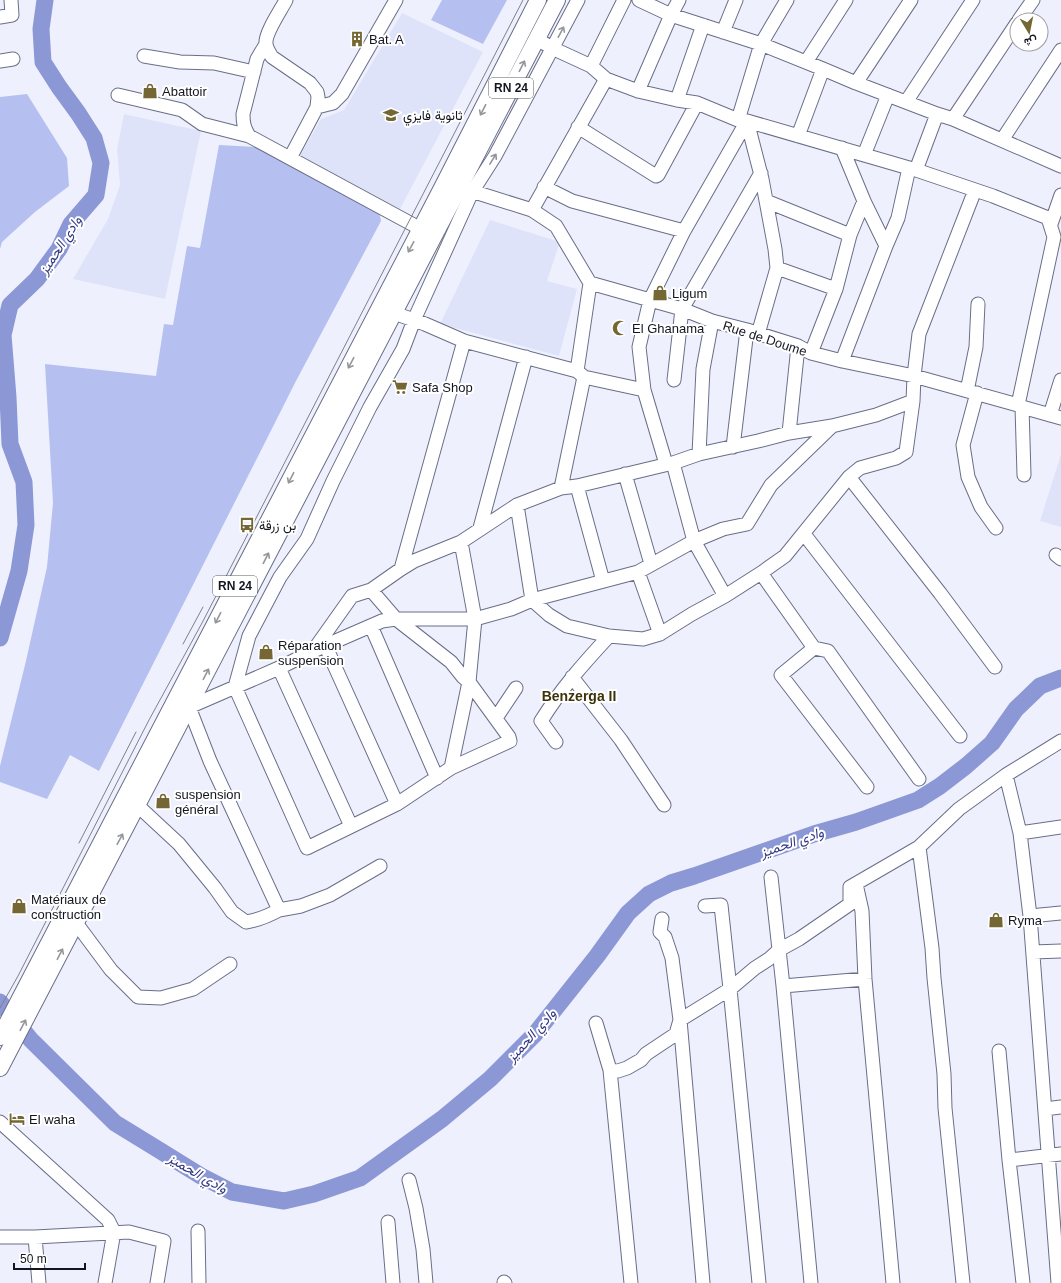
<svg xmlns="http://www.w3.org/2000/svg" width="1061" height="1283" viewBox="0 0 1061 1283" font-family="Helvetica,Vazirmatn,sans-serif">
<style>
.built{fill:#dee3f9}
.green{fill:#b5c0f1}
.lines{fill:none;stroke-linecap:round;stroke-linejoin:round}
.river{stroke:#8c98d5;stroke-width:17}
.minor-casing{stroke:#696e87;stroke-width:15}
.major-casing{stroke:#696e87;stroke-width:18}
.minor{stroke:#fff;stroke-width:13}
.major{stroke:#fff;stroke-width:16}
.tram{stroke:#7e808b;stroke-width:1}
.oneway{stroke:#95969a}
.labels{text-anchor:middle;stroke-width:4;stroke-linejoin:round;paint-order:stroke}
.shield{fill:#fff;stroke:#5a5b62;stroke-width:1}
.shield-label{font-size:12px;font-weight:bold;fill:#13151f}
.poi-label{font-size:13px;fill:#13151f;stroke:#fff;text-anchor:start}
.street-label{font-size:13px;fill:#13151f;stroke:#fff}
.water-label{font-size:14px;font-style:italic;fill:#333982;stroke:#fff}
.neighbourhood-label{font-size:14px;font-weight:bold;fill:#3d3308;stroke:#fff}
</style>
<rect width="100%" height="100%" fill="#eef1fd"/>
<path class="built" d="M402,13L483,52L400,209L299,157L321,119L344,110Z
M124,114L201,131L165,299L73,279L108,219L120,185L117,149Z
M490,220L560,242L547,281L577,289L559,356L440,324Z
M1061,454V527L1040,521Z"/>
<path class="green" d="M442,0H507L483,44L431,20Z
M27,94L67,158L69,186L35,212L2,242L0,249V97Z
M219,145L257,147L379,211L381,221L296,381L99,771L70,755L47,799L0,782V766L25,665L47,567L53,503L45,364L156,376L164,324L173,325L187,246L200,248Z"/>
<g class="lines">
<path class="river" d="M0,638L19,571L26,525L24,482L10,444L8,397L3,335L10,305L37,279L59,249L71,224L96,195L101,163L94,138L78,113L59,87L43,62L41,29L45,0
M0,1002L31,1040L115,1123L159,1150L201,1176L232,1192L284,1201L314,1194L360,1178L442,1119L490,1079L535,1034L597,956L628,913L649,894L671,883L694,876L814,834L856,822L918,800L940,786L966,766L992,743L1016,709L1040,686L1061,678"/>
<defs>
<path id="minor" d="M286,0C281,10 265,33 266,43C266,48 269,52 272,57L310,83L317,92L318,97L317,107L290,158
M639,0L671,15L761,44L823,69L856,83L937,114L953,119L1061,166
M0,17L12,15L11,0
M1019,20L1033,0
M723,32L736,0
M537,39L552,48L591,66L606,79L638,91L677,100L697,103L738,120L747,121L916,170L993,196L1048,218L1054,237L1018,405
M266,44L257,59L243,114C243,123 244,128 249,136L421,229
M144,56L180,62L214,63L254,72
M0,61L13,59
M806,62L846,0
M591,66L624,0
M856,83L911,0
M638,91L671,15L679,0
M118,95L182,110L202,124L249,136
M677,100L703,25
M906,102L973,0
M317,107L333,103L342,94L396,0
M953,119L1017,23
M738,120L761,44L787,0
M747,121L762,179L775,249L777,268L758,334
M578,127L656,176L658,175L697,103
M798,136L823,69
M1002,140L1061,50
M842,148L864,201L886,246
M864,155L888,95
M916,170L937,114
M544,187L572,201L684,231
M465,189L532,210L556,226L590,283L682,309L712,321L747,330L798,346L811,353L842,361L914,376L1018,405L1022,407L1061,418
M766,201L850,235
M532,210L606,79
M1051,224L1061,195
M777,268L836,289
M394,313L425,324L464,341L577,371L584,377L644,390
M811,353L836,289L850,235L864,201
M842,361L886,246L898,218L909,168
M577,371L590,283
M674,380L682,309L761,173
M967,391L976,347L978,304
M977,393L963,445L968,477L981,507L996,528
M1022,407L1024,475
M1050,415L1061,380
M789,433L798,346
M733,447L747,330
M699,454L703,369L712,321
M673,463L694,541L725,596
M666,464L644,390L639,347L650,300L684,231L747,121
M625,474L651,564
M849,477L940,593L995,667
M577,486L603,581
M561,488L584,377
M517,505L532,600L549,615L567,626L609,636L643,639L660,634L692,614L725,596L761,573L785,556L849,477L860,468L896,458L906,452L913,401L914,376L919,334L975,190
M480,528L526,357
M804,534L960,736
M461,542L475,619L469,682L451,768L397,804L307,848L235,687L249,636L280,577L307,539L333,481L370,407L403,349L414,320L472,192L495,156L578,0
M1056,555L1061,559
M401,569L464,341
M638,572L660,634
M761,573L814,648L781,675L867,787
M371,590L396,619L451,662L463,677L469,682L509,737L510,741L451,768
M371,626L437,778
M326,647L397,804
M814,648L828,651L919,779
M313,651L352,596L371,590L401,569L414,561L461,542L517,505L561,488L577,486L673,463L699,454L758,441L789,433L832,426L876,415L913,401
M279,668L351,826
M572,677L621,740L664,805
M496,718L516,688
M556,742L541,721C561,689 583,664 609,636
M1006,775L1020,833L1030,916L1058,1283
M137,805L179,844L215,888L232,912L246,922C259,920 268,916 279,910
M1020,833L1061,827
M919,847L932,948L934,978L944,1074L945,1108L963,1283
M380,866L330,895L301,906L279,910L210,761L189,707L279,668L313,651L382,621L396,619H475L511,609L532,600L638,572L694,541L723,529L747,524L771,485L832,426
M771,877L783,986L811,1283
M856,884L862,911L865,979L893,1283
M705,906L721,905L730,989L759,1283
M1030,916L1061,913
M662,919L660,932L665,937L672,958L680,1020L703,1283
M76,923L111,970L138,997L161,998L193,989L230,964
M1033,952L1061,951
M783,986L865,979
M596,1023L610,1070L631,1283
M999,1051L1009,1160L1023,1283
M610,1070L618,1071L627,1068L641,1060L646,1054L676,1034L680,1020L730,989L755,968L769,959L779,950L799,939L850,904V887L919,847L959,809L1006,775L1061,741
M1045,1109L1061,1107
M0,1122L108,1220L114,1232L105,1283
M1009,1160L1061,1154
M409,1180L416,1208L423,1249L426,1283
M388,1222L393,1283
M198,1231L199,1283
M0,1237H35L129,1232L164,1241L157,1283
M35,1237L39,1283
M504,1282L505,1283"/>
<path id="major" d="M0,1037L442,188L538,0
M0,1068L557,0"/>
</defs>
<use href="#minor" class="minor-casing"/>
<use href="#major" class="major-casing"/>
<use href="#minor" class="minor"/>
<use href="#major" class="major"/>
<path class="tram" d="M183,644L203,607
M79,843L136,732
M0,1008L18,976L149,720L202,623L523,0"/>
</g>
<defs><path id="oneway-shaft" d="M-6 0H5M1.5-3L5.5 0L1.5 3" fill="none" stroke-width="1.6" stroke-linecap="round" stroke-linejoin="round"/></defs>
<g class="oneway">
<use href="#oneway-shaft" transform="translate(561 32) rotate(-62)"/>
<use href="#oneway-shaft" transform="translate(522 66) rotate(-63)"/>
<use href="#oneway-shaft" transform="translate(483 110) rotate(117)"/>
<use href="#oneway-shaft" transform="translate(493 159) rotate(-58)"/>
<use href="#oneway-shaft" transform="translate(411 247) rotate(118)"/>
<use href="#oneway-shaft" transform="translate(351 363) rotate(118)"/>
<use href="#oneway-shaft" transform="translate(291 478) rotate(117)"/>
<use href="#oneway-shaft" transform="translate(266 558) rotate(-63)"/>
<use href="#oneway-shaft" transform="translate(218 618) rotate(117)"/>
<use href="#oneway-shaft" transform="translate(206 674) rotate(-63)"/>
<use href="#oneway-shaft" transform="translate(120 839) rotate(-62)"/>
<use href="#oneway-shaft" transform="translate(60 954) rotate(-63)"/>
<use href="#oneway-shaft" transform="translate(23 1025) rotate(-62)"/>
</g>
<defs>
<symbol id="building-bare" viewBox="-9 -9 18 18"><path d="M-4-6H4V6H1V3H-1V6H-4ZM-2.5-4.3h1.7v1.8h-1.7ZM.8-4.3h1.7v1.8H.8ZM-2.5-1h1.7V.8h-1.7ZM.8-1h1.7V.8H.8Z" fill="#746734" stroke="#fff" stroke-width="2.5" paint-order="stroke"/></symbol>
<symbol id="shop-bare" viewBox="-9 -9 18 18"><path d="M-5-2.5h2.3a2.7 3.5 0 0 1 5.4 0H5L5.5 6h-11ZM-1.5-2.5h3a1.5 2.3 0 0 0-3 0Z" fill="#746734" stroke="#fff" stroke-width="2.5" paint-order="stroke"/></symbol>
<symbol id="school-bare" viewBox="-9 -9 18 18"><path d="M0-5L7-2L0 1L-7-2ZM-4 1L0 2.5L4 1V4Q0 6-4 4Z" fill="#746734" stroke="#fff" stroke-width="2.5" paint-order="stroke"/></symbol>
<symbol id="mosque-bare" viewBox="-9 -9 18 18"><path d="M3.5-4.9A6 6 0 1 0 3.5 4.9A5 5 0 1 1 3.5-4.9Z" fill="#746734" stroke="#fff" stroke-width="2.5" paint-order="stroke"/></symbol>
<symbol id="supermarket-bare" viewBox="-9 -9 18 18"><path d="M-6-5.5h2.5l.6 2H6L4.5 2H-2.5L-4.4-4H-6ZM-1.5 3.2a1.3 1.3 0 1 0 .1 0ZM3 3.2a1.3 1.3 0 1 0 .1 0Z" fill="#746734" stroke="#fff" stroke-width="2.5" paint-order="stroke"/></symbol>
<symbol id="bus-bare" viewBox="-9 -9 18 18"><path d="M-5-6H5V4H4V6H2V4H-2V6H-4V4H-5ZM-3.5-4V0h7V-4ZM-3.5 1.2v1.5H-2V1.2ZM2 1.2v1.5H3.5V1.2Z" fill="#746734" stroke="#fff" stroke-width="2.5" paint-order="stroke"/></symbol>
<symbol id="hotel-bare" viewBox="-9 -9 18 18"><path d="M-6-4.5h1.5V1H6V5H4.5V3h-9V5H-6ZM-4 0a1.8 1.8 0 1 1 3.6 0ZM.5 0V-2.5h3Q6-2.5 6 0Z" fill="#746734" stroke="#fff" stroke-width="2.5" paint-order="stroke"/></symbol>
</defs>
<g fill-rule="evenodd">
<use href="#building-bare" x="346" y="28" width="22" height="22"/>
<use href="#shop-bare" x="139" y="80" width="22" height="22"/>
<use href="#school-bare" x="380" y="104" width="22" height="22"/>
<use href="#shop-bare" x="649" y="282" width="22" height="22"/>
<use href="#mosque-bare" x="609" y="317" width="22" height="22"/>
<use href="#supermarket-bare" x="389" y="376" width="22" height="22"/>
<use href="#bus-bare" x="236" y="514" width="22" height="22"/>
<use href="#shop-bare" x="255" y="641" width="22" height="22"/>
<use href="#shop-bare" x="152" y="790" width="22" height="22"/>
<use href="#shop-bare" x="8" y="895" width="22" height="22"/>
<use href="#shop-bare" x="985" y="909" width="22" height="22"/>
<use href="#hotel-bare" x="6" y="1108" width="22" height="22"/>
</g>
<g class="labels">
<g class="shield">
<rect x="489" y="78" width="44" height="20" rx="3"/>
<rect x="213" y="576" width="44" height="20" rx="3"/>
</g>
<g class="shield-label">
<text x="511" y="92">RN 24</text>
<text x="235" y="590">RN 24</text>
</g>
<g class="poi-label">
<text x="369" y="44">Bat. A</text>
<text x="162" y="96">Abattoir</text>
<text x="403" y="120">ثانوية فايزي</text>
<text x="672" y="298">Ligum</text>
<text x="632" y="333">El Ghanama</text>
<text x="412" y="392">Safa Shop</text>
<text x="259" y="530">بن زرقة</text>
<text x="278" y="650">Réparation<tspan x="278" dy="15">suspension</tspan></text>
<text x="175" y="799">suspension<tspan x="175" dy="15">général</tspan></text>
<text x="31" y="904">Matériaux de<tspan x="31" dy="15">construction</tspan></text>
<text x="1008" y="925">Ryma</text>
<text x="29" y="1124">El waha</text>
</g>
<g class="street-label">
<text transform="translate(765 338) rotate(18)" y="5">Rue de Doume</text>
</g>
<g class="water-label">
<text transform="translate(60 245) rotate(-57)" y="5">وادي الحميز</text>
<text transform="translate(792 842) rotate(-19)" y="5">وادي الحميز</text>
<text transform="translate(531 1035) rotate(-48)" y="5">وادي الحميز</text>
<text transform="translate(198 1173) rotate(30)" y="5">وادي الحميز</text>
</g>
<g class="neighbourhood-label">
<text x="579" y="701">Benzerga II</text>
</g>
</g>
<g transform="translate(1029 32) rotate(170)"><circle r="19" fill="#ffffff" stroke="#a1a1a5"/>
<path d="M0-3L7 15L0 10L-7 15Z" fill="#746734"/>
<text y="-6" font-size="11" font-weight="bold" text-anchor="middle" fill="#13151f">ش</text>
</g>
<path d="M14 1263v6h71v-6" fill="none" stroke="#13151f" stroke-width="2"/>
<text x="20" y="1263" font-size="12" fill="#13151f" stroke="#ffffff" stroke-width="3" paint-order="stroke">50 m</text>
</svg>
